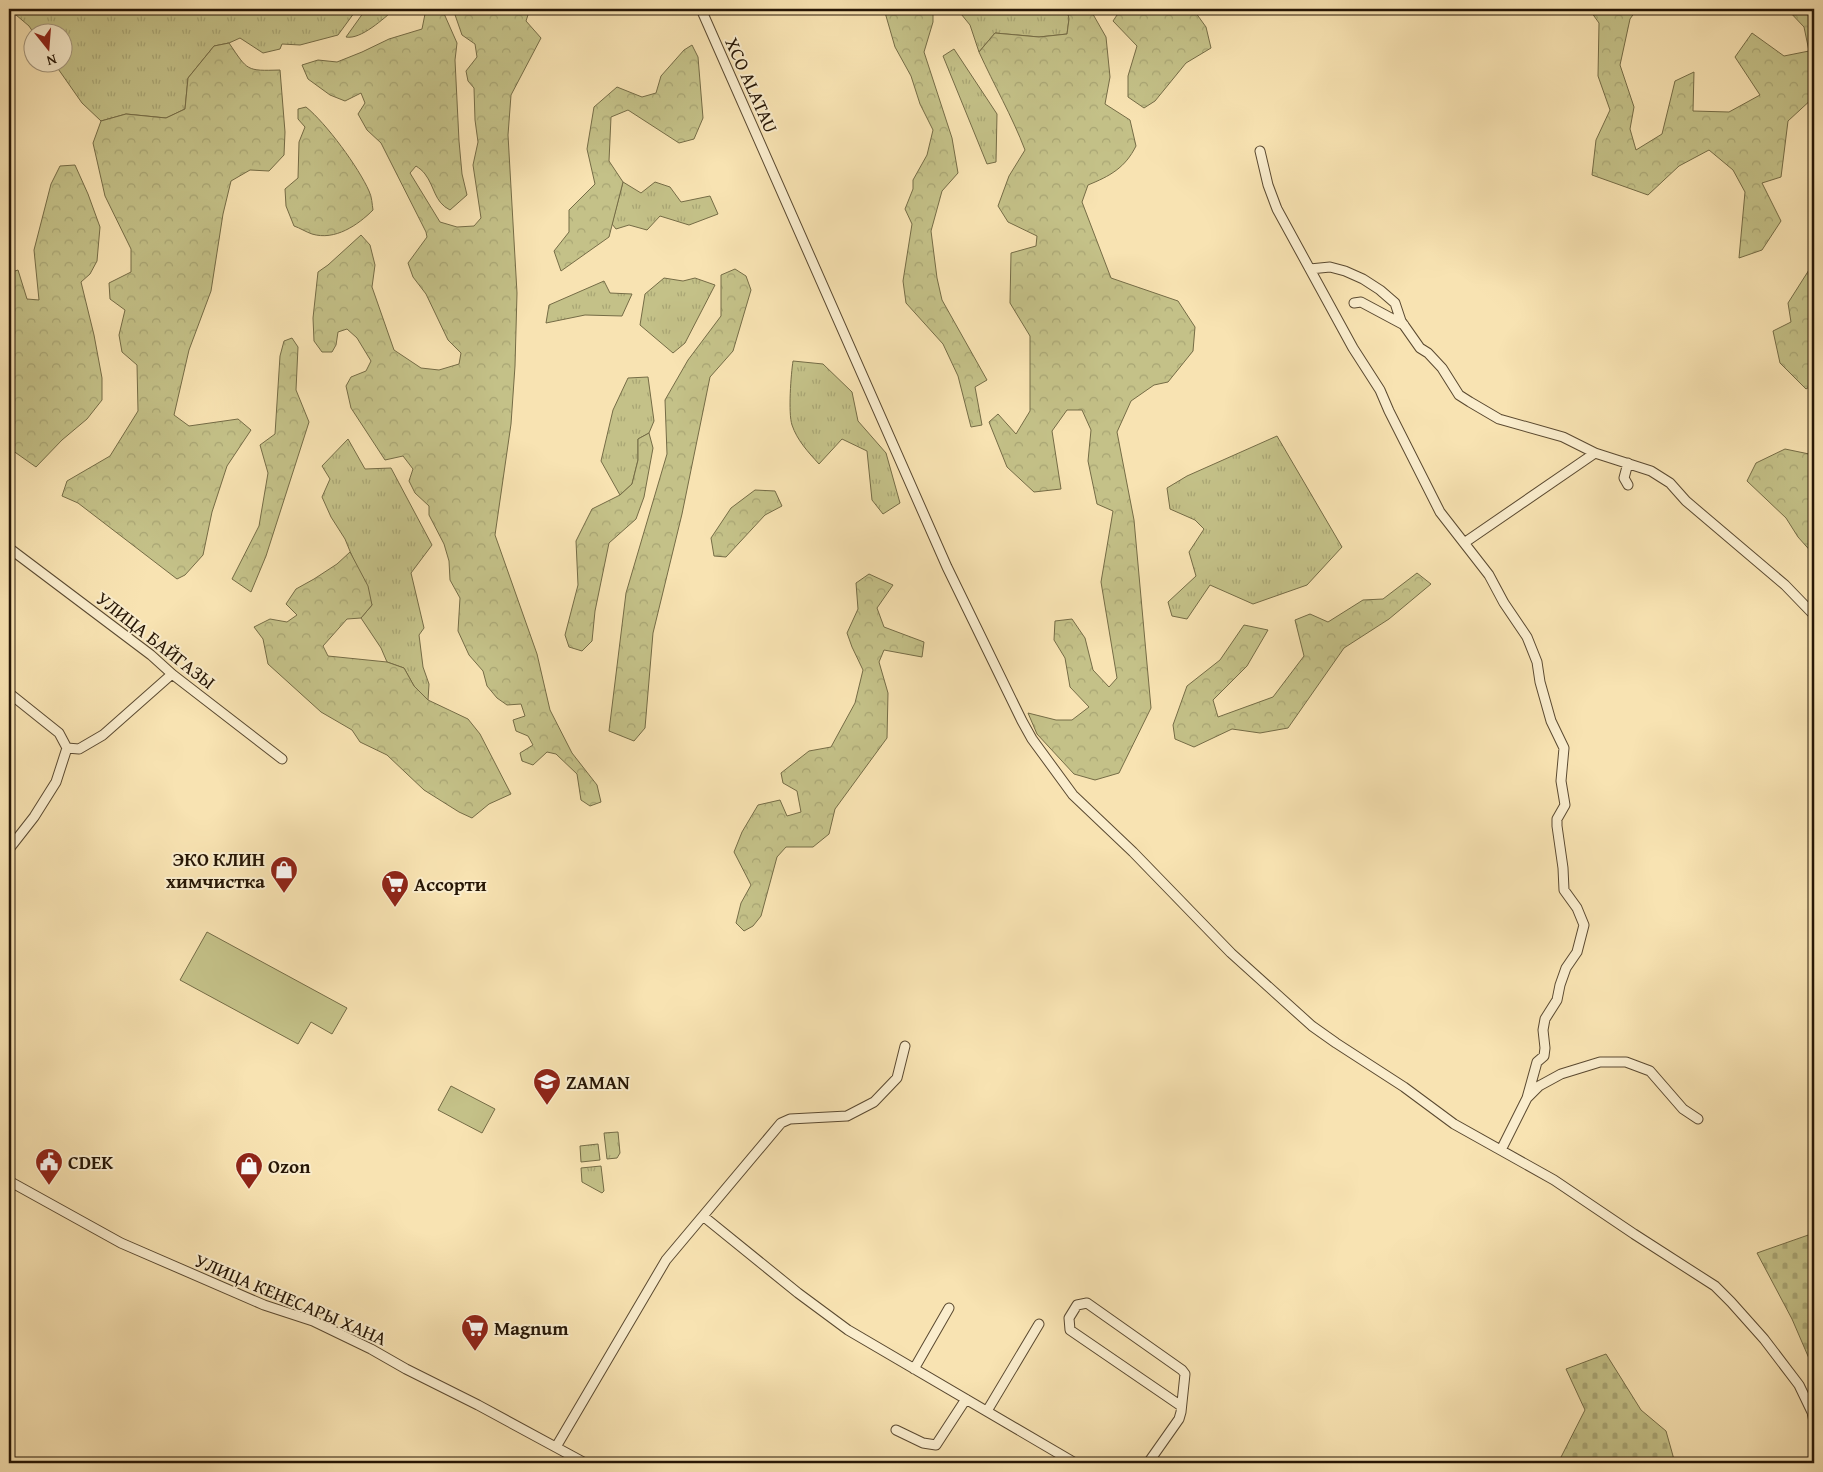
<svg xmlns="http://www.w3.org/2000/svg" width="1823" height="1472" viewBox="0 0 1823 1472" font-family="'Gentium Book Plus',serif">
<style>
.grass{fill:url(#grass-tufts);stroke:#756c46}
.forest{fill:url(#forest-crowns);stroke:#756c46}
.cemetery{fill:url(#cemetery-stones);stroke:#756c46}
.green{fill:#c4c188;stroke:#756c46}
.lines{fill:none;stroke-linecap:round;stroke-linejoin:round}
.minor-casing{stroke:#5a4930;stroke-width:11}
.minor{stroke:#faedcd;stroke-width:9}
.labels{text-anchor:middle;stroke-width:4;stroke-linejoin:round;paint-order:stroke}
.street-label{font-size:19px;fill:#261605;stroke:#faedcd}
.poi-label{font-size:19px;font-weight:bold;fill:#261605;stroke:#faedcd;text-anchor:start}
</style>
<defs>
<pattern id="grass-tufts" width="24" height="20" patternUnits="userSpaceOnUse" patternTransform="scale(1.25)"><rect width="24" height="20" fill="#c4c188"/><path d="M3 7l-1-3M5 7V3M7 7l1-3M15 17l-1-3M17 17v-4M19 17l1-3" fill="none" stroke="#a8a574"/></pattern>
<pattern id="forest-crowns" width="20" height="18" patternUnits="userSpaceOnUse" patternTransform="scale(1.25)"><rect width="20" height="18" fill="#c4c188"/><path d="M2 6a3 3 0 1 1 6 0M12 15a3 3 0 1 1 6 0" fill="none" stroke="#a8a574"/></pattern>
<pattern id="cemetery-stones" width="16" height="16" patternUnits="userSpaceOnUse" patternTransform="scale(1.25)"><rect width="16" height="16" fill="#c4c188"/><path d="M2 7V4a2 2 0 0 1 4 0v3zM10 15v-3a2 2 0 0 1 4 0v3z" fill="#a8a574"/></pattern>
</defs>
<rect width="100%" height="100%" fill="#f8e3b2"/>
<filter id="stains"><feTurbulence type="fractalNoise" baseFrequency=".004" numOctaves="4"/><feColorMatrix values="0 0 0 0 .2 0 0 0 0 .09 0 0 0 0 .02 0 0 0 .5 -.17"/></filter>
<radialGradient id="worn" r=".72"><stop offset=".6" stop-color="#630" stop-opacity="0"/><stop offset="1" stop-color="#630" stop-opacity=".3"/></radialGradient>
<path class="grass" d="M9,9H284L287,12L302,11L304,9H357L338,35L300,45L282,44L280,49L263,53L240,38L229,43L214,46L188,78L185,109L166,118L126,114L101,121L82,103L54,63L62,62V32H33L29,26Z
M366,9H395C384,18 361,40 346,37Z
M957,9H1067L1069,19L1067,34L1039,37L995,33L979,52L970,25Z
M954,49L997,114L996,162L987,164L943,56Z
M623,182L641,193L655,182L670,187L681,202L710,196L718,214L689,225L660,216L647,230L629,225L616,229L612,224Z
M664,278L683,281L695,278L715,285L685,343L673,353L640,325L645,294Z
M604,281L610,293L632,294L622,316L585,315L546,323L549,305Z
M793,361L823,364L852,392L858,421L886,453L900,503L883,514L872,500L867,451L842,439L819,464C808,452 797,440 792,425C788,413 791,374 793,361Z
M648,377L654,421L649,433L638,439V460L632,484L620,495L601,461L613,410L628,378Z
M1277,436L1342,547L1307,585L1253,604L1210,585L1187,619L1172,616L1168,602L1196,576L1189,552L1204,529L1195,520L1170,509L1167,488L1187,476Z
M348,439L365,469L391,468L432,545L411,573L424,628L419,635L423,667L429,684L428,700L414,686L404,668L387,662L381,648L361,618L372,605L345,539L331,517L322,497L330,479L322,466Z
M618,1132L620,1153L617,1158L607,1159L604,1133Z
M598,1144L600,1160L581,1162L580,1146Z
M601,1166L604,1191L602,1193L582,1182L581,1168Z"/>
<path class="forest" d="M426,9H442L457,43L455,60L459,141L462,174L467,195L450,210C434,202 435,187 425,174C423,171 419,168 416,166L410,173L440,222L457,227L474,226L481,218L473,165L478,142L475,120L474,88L468,81L466,71L477,57L475,44L462,35L453,9H530L526,21L541,38L511,95L508,135L517,293L515,366L511,424L495,535L537,654L550,710L572,753L597,785L601,802L590,806L581,800L577,774L556,754L547,752L533,765L522,761L520,753L533,745L528,736L516,731L513,720L525,716L521,704L507,705L497,698L487,686L483,671L469,655L458,631L460,598L450,580L449,561L444,544L429,515V506L415,493L409,481L413,469L403,456L385,460L351,408L346,386L351,377L366,371L371,361L357,338L347,329L338,332L336,345L332,352H322L314,341L313,318L318,272L328,265L361,235L370,245L375,265L372,287L394,350L421,368L439,370L459,364L461,353L448,340L426,294L413,277L408,263L427,237L426,232L381,143L367,130L358,114L365,103L361,93L345,101L330,95L308,79L302,65L318,60L337,62L362,52L389,39L422,29Z
M884,9H933V22L924,52L952,138L958,173L942,191L931,231L937,278L942,300L987,380L975,387L982,425L971,427L958,376L943,344L906,303L903,281L912,224L905,209L913,189V180L927,155L933,130L920,104L911,76L895,47Z
M1067,9H1090L1106,37L1110,77L1105,104L1130,120L1136,146C1125,168 1110,176 1088,185L1082,202L1111,278L1178,301L1195,327L1193,351L1168,382L1154,385L1131,401L1117,432L1134,520L1151,708L1119,773L1095,780L1074,774L1037,734L1028,713L1056,720H1072L1089,707L1070,687L1065,658L1054,640L1055,621L1072,619L1085,638L1093,670L1109,687L1117,678L1101,582L1113,511L1097,504L1088,461L1091,430L1082,410H1067L1052,431L1061,489L1034,492L1007,467L989,422L998,414L1016,434L1030,411V336L1010,303L1011,253L1036,246L1037,236L1008,222L998,206L1009,176L1025,150C1012,116 994,85 979,52L995,33L1039,37L1067,34L1069,19Z
M1121,9H1193L1206,27L1211,48L1186,63L1155,101L1144,108L1128,97V76L1137,46L1113,21Z
M1589,9H1637L1630,19L1620,65L1634,107L1630,129L1636,150L1662,134L1675,81L1694,72L1693,111L1729,112L1760,95L1735,57L1752,33L1784,56L1809,51L1804,27L1787,9H1814V97L1788,121L1781,177L1762,183L1781,221L1762,250L1739,258L1745,192L1733,170L1709,150L1679,166L1648,195L1592,175L1596,140L1610,110L1598,76L1599,23Z
M229,43C248,71 246,71 280,70L285,132L284,155L269,171L250,170L231,181L223,214L211,291L189,350L174,415L189,426L238,419L251,430L227,466L212,512L203,555L185,575L177,579L78,503L62,496L67,481L110,456L138,411L137,365L122,352L119,335L125,310L110,299L109,283L131,272V249L105,196L93,143L101,121L126,114L166,118L185,109L188,78L214,46Z
M692,45L698,57L703,118L694,139L679,143L628,110L611,117L609,161L623,182L609,237L561,271L554,251L569,232V210L595,184L587,149L594,107L617,87L642,97L656,93L661,76L684,50Z
M306,107C326,123 359,168 369,191C372,197 372,204 373,210C358,225 335,241 312,234C306,232 300,228 294,226L286,206L285,189L298,178L299,142L305,127L298,119V109Z
M75,165L88,194L100,227L97,261L90,274L81,282L94,335L102,378V400L87,419L62,440L36,467L9,448V273L18,270L27,299L39,300L34,250L51,184L60,166Z
M1814,262V358L1812,361L1814,368V384L1806,389L1780,363L1773,331L1791,322L1788,303Z
M735,269L746,276L751,290L733,351L710,377L682,514L653,633L645,728L634,741L609,731L626,593L667,454L665,400L688,360L721,316V275Z
M292,338L298,347L296,390L309,422L266,556L251,592L232,579L259,526L268,473L260,445L275,434L280,356L284,341Z
M649,433L653,448L644,497L636,519L609,543L595,611L592,641L582,651L569,647L565,635L578,585L576,541L592,509L620,495L632,484L638,460V439Z
M1785,449L1814,455V555L1798,537L1786,518L1747,481L1756,463Z
M755,490L775,491L782,506L765,515L726,557L714,556L711,538L731,508Z
M350,552L368,586L372,605L361,618L347,619L323,646L328,656L387,662L404,668L414,686L428,700L468,719L480,734L511,794L489,804L472,818L459,812L424,790L387,755L360,742L352,730L321,712L268,664L263,639L254,627L270,619L287,622L297,615L286,604L296,589L314,579L337,564Z
M1417,573L1431,584L1389,619L1344,648L1288,728L1260,733L1232,729L1194,747L1175,739L1173,725L1187,686L1220,660L1244,625L1268,630L1247,666L1213,700L1218,717L1273,697L1304,656L1295,620L1310,614L1328,622L1363,600L1383,599Z
M869,574L893,585L877,608L884,627L924,642L922,657L884,650L879,662L888,693L887,738L835,809L829,834L813,847H786L777,857L761,916L753,926L744,931L736,923L741,903L751,885L734,852L742,832L758,805L780,800L787,816L801,812L797,791L783,783L781,773L809,751L831,747L855,703L863,670L852,647L847,633L858,609L856,583Z"/>
<path class="cemetery" d="M1814,1233V1370L1792,1319L1757,1253Z
M1606,1354L1641,1410L1666,1431L1675,1463H1558L1585,1410L1566,1369Z"/>
<path class="green" d="M207,932L347,1008L332,1034L311,1022L298,1044L180,980Z
M451,1086L495,1109L482,1133L438,1110Z"/>
<g class="lines">
<defs>
<path id="minor" d="M701,9L947,567L1022,721L1032,739L1073,795L1133,852L1231,953L1312,1026L1336,1043L1404,1087L1454,1124L1554,1180L1634,1234L1715,1286L1731,1302L1764,1339L1799,1385L1812,1412L1814,1422
M1260,151L1268,185L1277,209L1353,348L1380,390L1389,411L1440,512L1489,575L1504,603L1527,637L1537,662L1540,682L1551,721L1564,748L1561,781L1565,805L1557,819V826L1563,868L1564,890L1577,908L1584,925L1577,952L1566,968L1560,985L1557,1000L1545,1019L1543,1030L1545,1048L1544,1056L1537,1062L1527,1098
M1310,269L1330,267L1345,271L1363,279L1380,290L1395,303L1401,321L1420,348L1428,353L1442,368L1459,395L1470,402L1499,419L1563,437L1595,453L1464,543
M1354,303L1361,302L1404,325
M1595,453L1651,471L1670,483L1686,501L1785,585L1814,615
M1628,485L1624,478L1628,463
M9,548L151,655L172,674L282,759
M9,693L59,733L67,748
M9,849L34,817L56,782L67,748L79,749L103,735L172,674
M1501,1150L1527,1098L1539,1086L1561,1074L1600,1062H1626L1650,1071L1683,1109L1698,1119
M9,1181L121,1243L264,1305L313,1321L371,1349L406,1369L478,1405L585,1463
M703,1216L798,1293L848,1330L1075,1463
M914,1369L949,1308
M987,1411L1039,1324
M896,1430L923,1443L936,1445L966,1399
M556,1447L666,1260L781,1123L790,1119L847,1116L874,1102L897,1078L905,1046
M1148,1463L1179,1419L1181,1412L1185,1374L1182,1370L1087,1303L1077,1305L1069,1318L1070,1330L1181,1406"/>
</defs>
<use href="#minor" class="minor-casing"/>
<use href="#minor" class="minor"/>
</g>
<defs>
<symbol id="shop-pin" viewBox="-11 -11 22 30"><path d="M0 17L-7.5 6A9.5 9.5 0 1 1 7.5 6Z" fill="#8f2418" stroke="#faedcd"/><path d="M-5-2.5h2.3a2.7 3.5 0 0 1 5.4 0H5L5.5 6h-11ZM-1.5-2.5h3a1.5 2.3 0 0 0-3 0Z" fill="#fff"/></symbol>
<symbol id="supermarket-pin" viewBox="-11 -11 22 30"><path d="M0 17L-7.5 6A9.5 9.5 0 1 1 7.5 6Z" fill="#8f2418" stroke="#faedcd"/><path d="M-6-5.5h2.5l.6 2H6L4.5 2H-2.5L-4.4-4H-6ZM-1.5 3.2a1.3 1.3 0 1 0 .1 0ZM3 3.2a1.3 1.3 0 1 0 .1 0Z" fill="#fff"/></symbol>
<symbol id="school-pin" viewBox="-11 -11 22 30"><path d="M0 17L-7.5 6A9.5 9.5 0 1 1 7.5 6Z" fill="#8f2418" stroke="#faedcd"/><path d="M0-5L7-2L0 1L-7-2ZM-4 1L0 2.5L4 1V4Q0 6-4 4Z" fill="#fff"/></symbol>
<symbol id="civic-pin" viewBox="-11 -11 22 30"><path d="M0 17L-7.5 6A9.5 9.5 0 1 1 7.5 6Z" fill="#8f2418" stroke="#faedcd"/><path d="M-.6-6.5H3V-4.5H.6V-3L4-1V1h2V6H-6V1h2V-1L-.6-3ZM-1.2 2.5V6h2.4V2.5Z" fill="#fff"/></symbol>
</defs>
<g fill-rule="evenodd">
<use href="#shop-pin" x="268" y="854" width="32" height="43"/>
<use href="#supermarket-pin" x="379" y="868" width="32" height="43"/>
<use href="#school-pin" x="531" y="1066" width="32" height="43"/>
<use href="#civic-pin" x="33" y="1146" width="32" height="43"/>
<use href="#shop-pin" x="233" y="1150" width="32" height="43"/>
<use href="#supermarket-pin" x="459" y="1312" width="32" height="43"/>
</g>
<g class="labels">
<g class="street-label">
<text transform="translate(752 85) rotate(66)" y="7">XCO ALATAU</text>
<text transform="translate(156 640) rotate(38)" y="7">УЛИЦА БАЙГАЗЫ</text>
<text transform="translate(291 1299) rotate(23)" y="7">УЛИЦА КЕНЕСАРЫ ХАНА</text>
</g>
<g class="poi-label">
<text x="265" y="866" text-anchor="end">ЭКО КЛИН<tspan x="265" dy="22">химчистка</tspan></text>
<text x="414" y="891">Ассорти</text>
<text x="566" y="1089">ZAMAN</text>
<text x="68" y="1169">CDEK</text>
<text x="268" y="1173">Ozon</text>
<text x="494" y="1335">Magnum</text>
</g>
</g>
<rect width="1823" height="1472" fill="none" stroke="#f8e3b2" stroke-width="30"/>
<rect x="10" y="10" width="1803" height="1452" fill="none" stroke="#261605" stroke-width="2.5"/>
<rect x="15" y="15" width="1793" height="1442" fill="none" stroke="#261605"/>
<g transform="translate(48 48) rotate(163)"><circle r="24" fill="#faedcd" stroke="#a5977d"/>
<path d="M0-4L9 19L0 12L-9 19Z" fill="#8f2418"/>
<text y="-8" font-size="14" font-weight="bold" text-anchor="middle" fill="#261605">N</text>
</g>
<rect width="100%" height="100%" filter="url(#stains)"/>
<rect width="100%" height="100%" fill="url(#worn)"/>
</svg>
